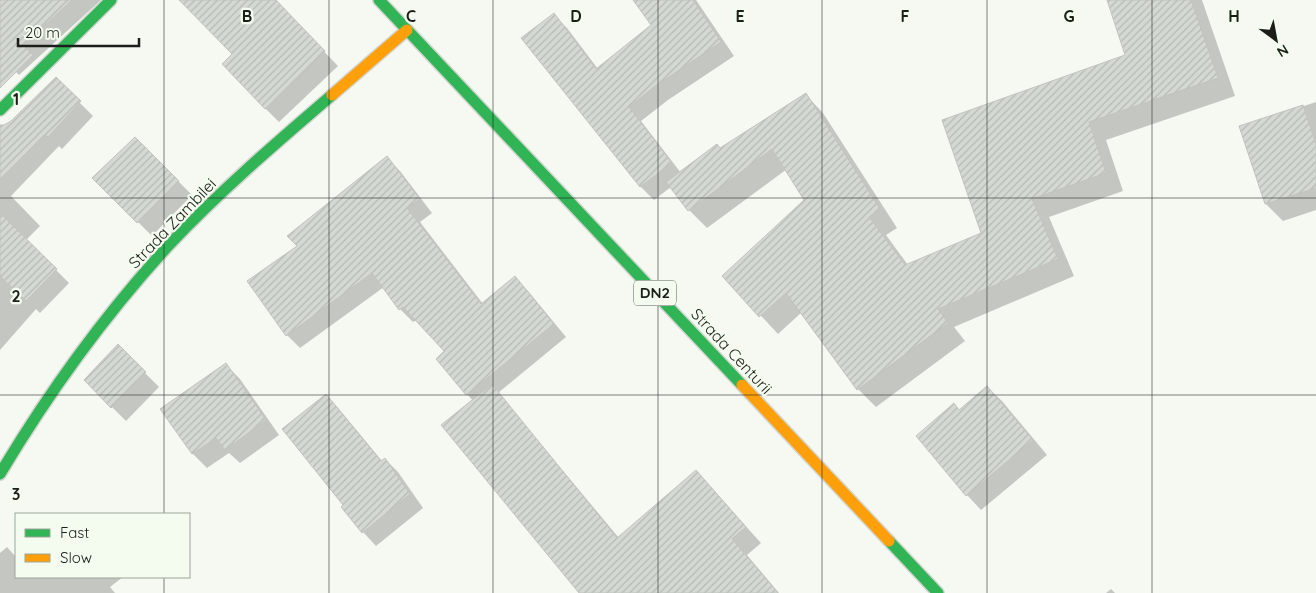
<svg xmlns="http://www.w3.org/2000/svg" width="1316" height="593" viewBox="0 0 1316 593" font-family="Quicksand,sans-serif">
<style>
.shadow{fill:#0003}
.building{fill:url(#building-hatch);stroke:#c1c4be}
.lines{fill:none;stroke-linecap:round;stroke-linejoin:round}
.fast-casing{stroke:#d2d5cf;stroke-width:14}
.slow-casing{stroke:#d2d5cf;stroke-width:14}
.fast{stroke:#30b455;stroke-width:11}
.slow{stroke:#ff9f0a;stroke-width:11}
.grid{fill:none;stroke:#1c1e1a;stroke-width:1;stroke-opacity:0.55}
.labels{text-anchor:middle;stroke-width:4.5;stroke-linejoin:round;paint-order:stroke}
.shield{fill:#f4fcef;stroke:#5d615a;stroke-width:1}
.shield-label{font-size:15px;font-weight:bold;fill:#1c1e1a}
.street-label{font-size:16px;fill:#1c1e1a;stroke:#f4fcef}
.grid-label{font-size:16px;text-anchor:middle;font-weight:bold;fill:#1c1e1a;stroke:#f4fcef;stroke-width:4.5;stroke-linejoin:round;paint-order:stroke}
</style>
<defs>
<pattern id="building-hatch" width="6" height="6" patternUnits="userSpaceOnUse" patternTransform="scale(1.25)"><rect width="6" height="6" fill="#d5d9d3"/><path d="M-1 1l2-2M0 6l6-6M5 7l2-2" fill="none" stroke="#b6bab5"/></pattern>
</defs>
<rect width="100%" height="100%" fill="#f5f9f2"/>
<path class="shadow" d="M0,0H101L19,75L0,56Z
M180,0H274L338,66L279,122L265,108L234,54Z
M635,0H696L734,56L668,100L641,121L681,173L806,95L823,113L897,228L886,235L908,265L983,234L1127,55L1128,0H1202L1235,96L1106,140L1123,191L1049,217L1074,276L954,327L965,341L876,407L858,389L802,312L778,334L724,276L806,200L787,169L707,228L689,210L671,187L654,200L641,187L523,38L554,15L567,28L598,69L652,26Z
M56,79L93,116L62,149L59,146L11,196L40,226L26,240L69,283L40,313L36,309L0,350V137Z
M1316,102V210L1283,221L1266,204L1240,127Z
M135,138L192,195L152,236L94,178Z
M387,158L400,171L432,213L420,222L483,304L514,278L528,291L566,337L498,393L619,538L696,471L761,543L747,555L779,593H597L473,401L437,359L446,351L417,320L413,322L400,309L384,287L300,348L287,335L298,246Z
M118,346L159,387L126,421L85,380Z
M226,365L240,379L279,435L240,463L229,453L207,468L193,454L162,410Z
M987,387L1002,401L1047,455L981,510L967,495L917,436L954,405L960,411Z
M326,395L339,409L382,461L385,459L398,472L423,508L376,546L363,532Z
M7,547L16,557V577H123L110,587L115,593H0V553Z
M1111,589L1115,593H1106Z"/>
<path class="building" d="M0,0H72L23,45L33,55L0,88Z
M179,0H276L325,51L265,109L222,64L232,54Z
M633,0H693L721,42L654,87L629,107L672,163L640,187L521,38L554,13L596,69L651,25Z
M1107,0H1191L1218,78L1089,122L1106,173L1032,199L1058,259L938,309L948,323L857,390L786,293L759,317L722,276L804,200L772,149L688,211L666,182L717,144L720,148L806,93L880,209L869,217L905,265L981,233L942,120L1125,55Z
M56,77L81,101L48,137L45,134L0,180V125H4L11,121Z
M1303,105L1316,145V188L1265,204L1239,126Z
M135,137L179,181L137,223L92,178Z
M387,156L420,199L407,208L481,304L515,276L554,324L466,395L436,359L444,351L403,307L399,310L372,273L286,336L247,281L297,246L287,236Z
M0,213L57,269L26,301L0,276Z
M118,344L146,372L111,408L84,380Z
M226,363L266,420L225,450L216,438L192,454L160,409Z
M492,384L617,538L696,470L746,527L732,539L778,593H579L441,425Z
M987,386L1033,440L966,496L916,436L954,403L959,410Z
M326,394L381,461L385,458L410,494L362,533L341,507L343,505L282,429Z"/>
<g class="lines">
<defs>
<path id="fast" d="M379,0L742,385
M0,110L111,0
M0,474C49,392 104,316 168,246C219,192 276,143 332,95
M889,541L938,593"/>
<path id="slow" d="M332,95L407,30
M742,385L889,541"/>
</defs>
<use href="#fast" class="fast-casing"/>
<use href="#slow" class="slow-casing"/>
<use href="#fast" class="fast"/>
<use href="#slow" class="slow"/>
</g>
<path class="grid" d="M164,0V514M329,0V593M493,0V593M658,0V593M822,0V593M987,0V593M1152,0V593M0,198H1316M0,395H1316M164,577V593"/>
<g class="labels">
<rect class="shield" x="634" y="280.5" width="42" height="25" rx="4"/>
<g class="shield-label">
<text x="655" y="298">DN2</text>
</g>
<g class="street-label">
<text transform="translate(172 223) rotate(-46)" y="6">Strada Zambilei</text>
<text transform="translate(732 351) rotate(47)" y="6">Strada Centurii</text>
</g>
</g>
<g class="grid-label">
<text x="247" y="22">B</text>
<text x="411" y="22">C</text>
<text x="576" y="22">D</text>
<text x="740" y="22">E</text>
<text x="905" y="22">F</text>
<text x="1069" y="22">G</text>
<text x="1234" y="22">H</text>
<text x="16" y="105">1</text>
<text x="16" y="302">2</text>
<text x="16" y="500">3</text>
</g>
<rect x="15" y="513" width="175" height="65" fill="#f4fcef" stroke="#9ea39a"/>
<rect x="25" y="529" width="25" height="8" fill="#30b455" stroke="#9ea39a"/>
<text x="60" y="538" font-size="15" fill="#1c1e1a">Fast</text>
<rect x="25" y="554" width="25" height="8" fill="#ff9f0a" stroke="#9ea39a"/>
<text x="60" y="563" font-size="15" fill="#1c1e1a">Slow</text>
<g transform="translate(1276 40) rotate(148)" stroke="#f4fcef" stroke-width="4" paint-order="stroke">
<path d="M0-4L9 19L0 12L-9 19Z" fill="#1c1e1a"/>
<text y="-8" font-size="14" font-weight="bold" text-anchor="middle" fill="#1c1e1a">N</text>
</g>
<path d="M18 38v8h121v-8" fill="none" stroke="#1c1e1a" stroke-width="2.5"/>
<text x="25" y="38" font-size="15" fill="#1c1e1a" stroke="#f4fcef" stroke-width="4" paint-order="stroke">20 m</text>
</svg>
